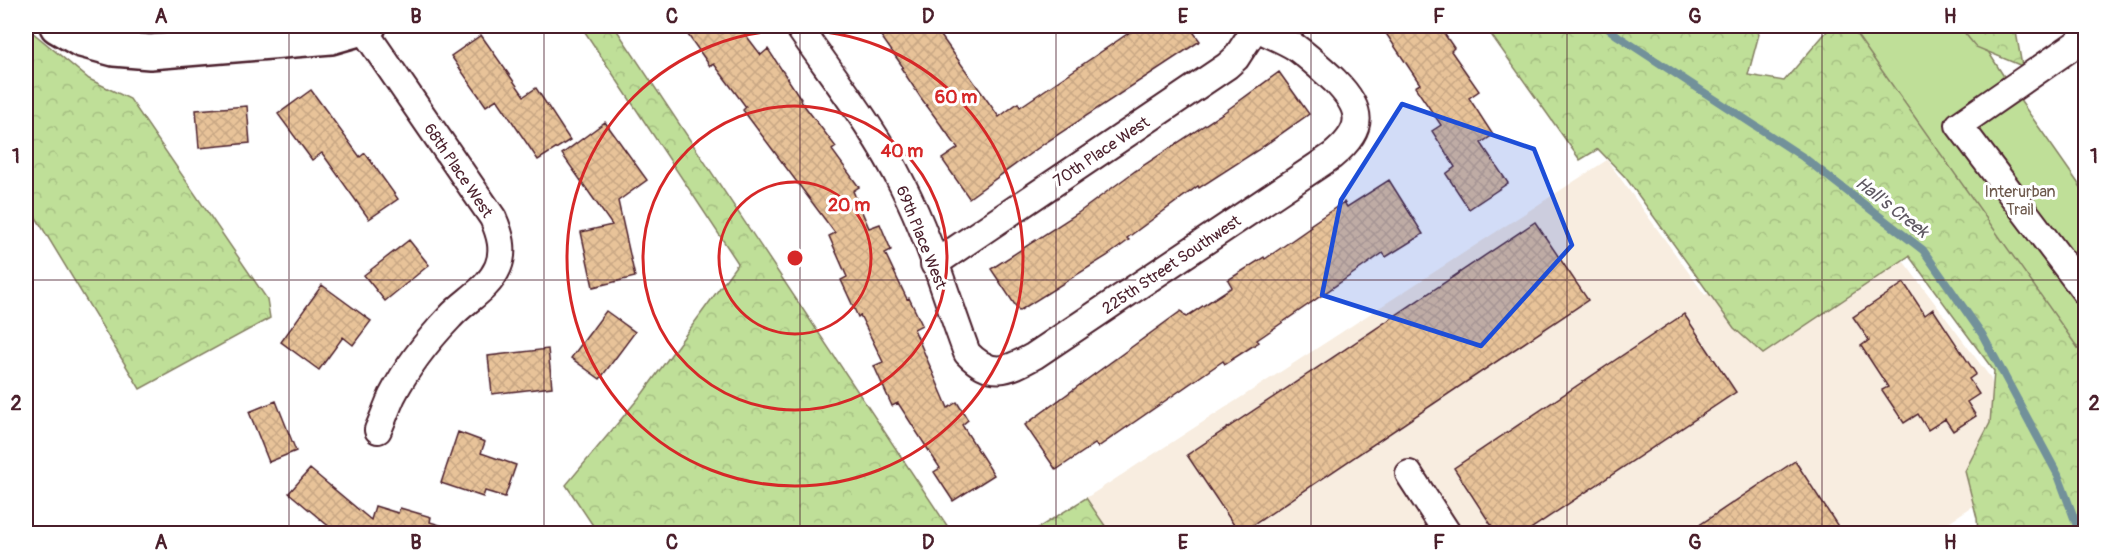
<svg xmlns="http://www.w3.org/2000/svg" width="2111" height="559" viewBox="0 0 2111 559" font-family="Pangolin,sans-serif">
<style>
.built{fill:#f8ede0}
.green{fill:#bfdf98;stroke:#847f62;stroke-width:1.5}
.forest{fill:url(#forest-crowns);stroke:#847f62;stroke-width:1.5}
.lines{fill:none;stroke-linecap:round;stroke-linejoin:round}
.stream{stroke:#72919a;stroke-width:8}
.building{fill:url(#building-cross-hatch);stroke:#4a1f2b;stroke-width:1.5}
.street-casing{stroke:#4a1f2b;stroke-width:30}
.secondary-casing{stroke:#4a1f2b;stroke-width:38}
.street{stroke:#fff;stroke-width:26}
.secondary{stroke:#fff;stroke-width:33}
.marked{fill:#1d4ed8;fill-opacity:0.2;stroke:#1d4ed8;stroke-width:4.5;stroke-linejoin:round}
.grid{fill:none;stroke:#4a1f2b;stroke-width:1.5;stroke-opacity:0.55}
.ring{fill:none;stroke:#d62828;stroke-width:3}
.labels{text-anchor:middle;stroke-width:6;stroke-linejoin:round;paint-order:stroke}
.street-label{font-size:16px;fill:#4a1f2b;stroke:#fff}
.park-label{font-size:16px;fill:#6d594c;stroke:#fff}
.water-label{font-size:18px;font-style:italic;fill:#5e5862;stroke:#fff}
.centre{fill:#d62828;stroke:#fff;stroke-width:3}
.ring-label{font-size:18px;text-anchor:middle;font-weight:bold;fill:#d62828;stroke:#fff;stroke-width:6;stroke-linejoin:round;paint-order:stroke}
.neatline{fill:none;stroke:#4a1f2b;stroke-width:2}
.grid-label{font-size:20px;text-anchor:middle;font-weight:bold;fill:#4a1f2b}
</style>
<defs>
<pattern id="forest-crowns" width="20" height="18" patternUnits="userSpaceOnUse" patternTransform="scale(1.5)"><rect width="20" height="18" fill="#bfdf98"/><path d="M2 6a3 3 0 1 1 6 0M12 15a3 3 0 1 1 6 0" fill="none" stroke="#a6bf83"/></pattern>
<pattern id="building-cross-hatch" width="8" height="8" patternUnits="userSpaceOnUse" patternTransform="scale(1.5)"><rect width="8" height="8" fill="#e8c399"/><path d="M0 0l8 8M0 8l8-8" fill="none" stroke="#c8a784"/></pattern>
</defs>
<rect width="100%" height="100%" fill="#fff"/>
<filter id="ink" filterUnits="userSpaceOnUse"><feTurbulence type="fractalNoise" baseFrequency=".0167" numOctaves="2"/><feDisplacementMap in="SourceGraphic" scale="12" xChannelSelector="R" yChannelSelector="G"/><feConvolveMatrix kernelMatrix="1 2 1 2 8 2 1 2 1" color-interpolation-filters="sRGB"/></filter>
<g filter="url(#ink)">
<path class="built" d="M1607,160L1705,295L1848,219L1901,258L1990,377L2021,475L1930,534H1110L1086,498Z"/>
<path class="green" d="M1835,26H1972L2010,86L2085,193V394L1914,150Z"/>
<path class="forest" d="M581,26H614L952,533H598L566,485L643,393L738,263Z
M1485,26H1748L1759,34L1748,75L1784,81L1828,30L1854,31L2085,358V533H1978L1977,518L1965,471L1990,423L1994,371L1909,256L1763,354L1734,328L1626,178L1598,149L1580,160Z
M1959,26H2015L2022,66L1976,47Z
M26,27L89,79L130,99L267,299L270,318L140,389L26,201Z
M1086,498L1110,533H1030Z"/>
<g class="lines">
<path class="stream" d="M1605,26L1618,36L1803,157L1923,250L1982,334L2058,475L2080,534"/>
</g>
<path class="building" d="M701,26H739L761,55L768,49L801,99L800,100L836,147L832,150L859,187L853,191L869,228L880,224L891,250L885,253L907,299L909,298L922,325L914,329L948,408L957,402L968,420L962,425L994,475L953,501L934,472L940,468L898,403L892,406L874,366L883,362L860,315L858,317L841,280L847,277L829,236L835,233L743,110L746,107L714,64L710,66L688,35Z
M874,26H934L999,117L1018,103L1020,107L1139,26H1189L1200,41L1045,143L969,198L942,159L958,148L921,98L901,68L903,67Z
M1381,26H1439L1454,48L1451,51L1479,91L1469,98L1493,135L1481,143L1508,183L1469,209L1446,174L1455,167L1432,131L1441,125L1415,87L1420,84Z
M481,35L524,96L536,88L570,140L538,160L497,99L486,106L451,56Z
M1279,72L1309,114L1258,150L1199,188L1198,186L1127,238L1129,240L1107,256L1019,311L991,269L1078,213L1135,171L1223,113Z
M311,90L360,157L365,153L398,199L369,219L322,153L312,160L278,114Z
M247,106L250,143L199,148L196,110Z
M605,122L647,180L618,201L635,277L593,287L581,232L612,225L562,154Z
M1389,180L1423,234L1386,257L1383,253L1257,340L1259,342L1225,364L1223,361L1098,447L1095,444L1056,470L1025,425L1181,311L1186,317L1232,287L1228,280L1264,257L1265,259L1311,227L1310,225L1344,202L1347,207Z
M1535,222L1588,300L1240,534L1187,455Z
M409,240L429,265L385,301L364,275Z
M1904,283L1925,315L1933,309L1976,374L1969,379L1979,394L1967,402L1976,416L1953,431L1945,419L1928,430L1918,414L1904,423L1882,390L1888,387L1861,346L1869,340L1853,317Z
M322,285L371,321L353,345L343,337L319,370L281,342Z
M606,311L635,332L600,379L571,358Z
M1684,314L1736,392L1523,534H1497L1454,468Z
M548,349L552,387L492,394L488,356Z
M276,401L296,451L269,462L249,412Z
M458,432L485,442L481,453L516,465L505,497L485,491L483,497L441,483Z
M1795,461L1843,534H1686Z
M310,469L371,520L375,506L398,513L400,508L431,517L430,522L450,528L449,534H338L289,493Z"/>
<g class="lines">
<defs>
<path id="street" d="M798,26C834,78 875,129 903,186C930,239 946,297 967,353C991,378 1007,371 1034,356L1332,156C1365,129 1364,110 1334,80C1322,69 1309,57 1295,47C1282,39 1267,34 1254,26
M363,29L493,218C500,234 505,250 498,267C488,290 465,300 450,317C428,340 407,367 392,396C387,407 383,419 378,430
M2086,37L1959,125L2086,293
M934,264L1227,66L1236,58L1256,27
M1409,474L1448,534"/>
<path id="secondary" d="M57,26L81,40L114,49L150,52L331,37L369,26"/>
</defs>
<use href="#street" class="street-casing"/>
<use href="#secondary" class="secondary-casing"/>
<use href="#street" class="street"/>
<use href="#secondary" class="secondary"/>
</g>
</g>
<path class="marked" d="M1402,104L1534,149L1572,245L1481,346L1322,295L1341,200Z"/>
<path class="grid" d="M289,26V534M544,26V534M800,26V534M1056,26V534M1311,26V534M1567,26V534M1822,26V534M26,280H2086"/>
<g class="ring">
<circle cx="795" cy="258" r="76"/>
<circle cx="795" cy="258" r="152"/>
<circle cx="795" cy="258" r="228"/>
</g>
<g class="labels">
<g class="street-label">
<text transform="translate(1101 151) rotate(-34)" y="6">70th Place West</text>
<text transform="translate(459 170) rotate(56)" y="6">68th Place West</text>
<text transform="translate(922 237) rotate(68)" y="6">69th Place West</text>
<text transform="translate(1171 264) rotate(-34)" y="6">225th Street Southwest</text>
</g>
<g class="park-label">
<text x="2020" y="197">Interurban<tspan x="2020" dy="18">Trail</tspan></text>
</g>
<g class="water-label">
<text transform="translate(1892 207) rotate(38)" y="6">Hall's Creek</text>
</g>
</g>
<circle cx="795" cy="258" r="9" class="centre"/>
<g class="ring-label">
<text x="956" y="103">60 m</text>
<text x="902" y="157">40 m</text>
<text x="849" y="211">20 m</text>
</g>
<rect width="2111" height="559" fill="none" stroke="#fff" stroke-width="66"/>
<rect x="33" y="33" width="2045" height="493" class="neatline"/>
<g class="grid-label">
<text x="161" y="23">A</text>
<text x="416" y="23">B</text>
<text x="672" y="23">C</text>
<text x="928" y="23">D</text>
<text x="1183" y="23">E</text>
<text x="1439" y="23">F</text>
<text x="1695" y="23">G</text>
<text x="1950" y="23">H</text>
<text x="16" y="163">1</text>
<text x="2094" y="163">1</text>
<text x="16" y="410">2</text>
<text x="2094" y="410">2</text>
<text x="161" y="549">A</text>
<text x="416" y="549">B</text>
<text x="672" y="549">C</text>
<text x="928" y="549">D</text>
<text x="1183" y="549">E</text>
<text x="1439" y="549">F</text>
<text x="1695" y="549">G</text>
<text x="1950" y="549">H</text>
</g>
</svg>
